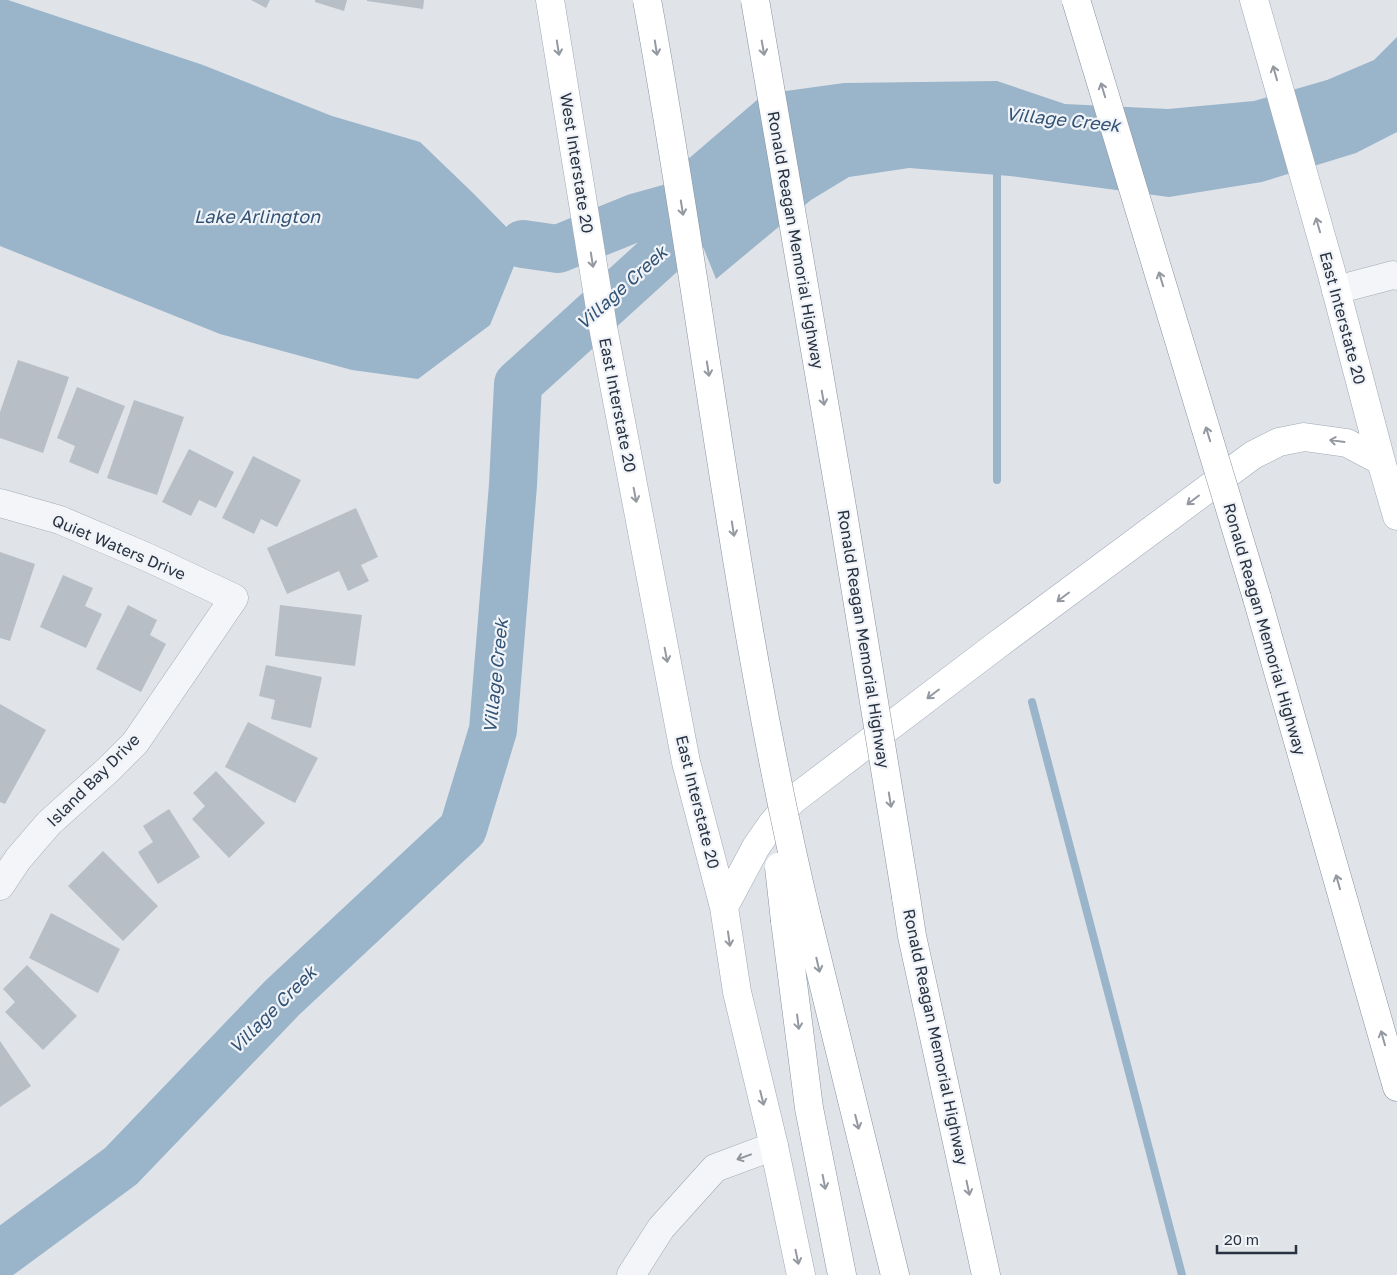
<svg xmlns="http://www.w3.org/2000/svg" width="1397" height="1275" viewBox="0 0 1397 1275" font-family="'Golos Text',sans-serif">
<style>
.water{fill:#9ab4ca}
.lines{fill:none;stroke-linecap:round;stroke-linejoin:round}
.stream{stroke:#9ab4ca;stroke-width:8}
.river{stroke:#9ab4ca;stroke-width:48}
.building{fill:#b7bec6}
.minor-casing{stroke:#a5abb3;stroke-width:29}
.major-casing{stroke:#9fa9b5;stroke-width:29}
.highway-casing{stroke:#8792a0;stroke-width:29}
.minor{stroke:#f3f5f8;stroke-width:28}
.major{stroke:#fff;stroke-width:28}
.highway{stroke:#fff;stroke-width:28}
.highway-bridge-casing{stroke:#8792a0;stroke-width:29;stroke-linecap:butt}
.highway-bridge{stroke:#fff;stroke-width:28}
.oneway{stroke:#9498a0}
.oneway2{stroke:#8e949c}
.labels{text-anchor:middle;stroke-width:4.5;stroke-linejoin:round;paint-order:stroke}
.street-label{font-size:16px;fill:#283241;stroke:#f0f3f7}
.water-label{font-size:18px;font-style:italic;fill:#325376;stroke:#f0f3f7}
</style>
<rect width="100%" height="100%" fill="#e0e4e9"/>
<path class="water" d="M0,0H8L203,65L332,116L420,142L474,194L523,244L490,325L418,379L352,370L220,334L0,246Z
M1397,37V132L1356,153L1262,182L1169,197L1010,176L909,168L849,177L811,200L716,279L673,172L764,94L844,83L997,81L1065,104L1168,109L1254,101L1327,80L1374,60Z"/>
<g class="lines">
<path class="stream" d="M997,164V480
M1032,702L1182,1275"/>
<path class="river" d="M523,244L558,249L637,217L723,193
M0,1255L121,1166L282,998L463,829L493,730L513,485L518,384L694,224L720,199"/>
</g>
<path class="building" d="M251,0H270L266,8Z
M315,0H347L344,11L315,2Z
M367,0H424L423,9L367,1Z
M18,360L69,377L43,453L0,438V412Z
M77,387L125,406L98,474L69,462L75,446L57,438Z
M134,400L184,417L157,495L107,478Z
M189,449L234,472L216,508L199,500L191,516L162,502Z
M253,456L301,480L277,527L261,519L254,534L222,518Z
M356,508L378,557L361,565L369,581L348,591L339,571L287,594L267,548Z
M0,552L35,564L10,641L0,638Z
M63,575L93,588L85,606L102,614L86,648L40,627Z
M128,605L157,620L150,635L166,644L141,692L96,669Z
M280,605L362,615L355,666L275,656Z
M266,665L322,677L311,728L271,719L275,700L259,696Z
M0,704L46,730L5,804L0,802Z
M248,722L318,758L295,803L225,767Z
M216,771L265,823L229,858L192,819L205,806L193,793Z
M169,809L200,857L158,884L138,852L153,842L143,826Z
M103,851L158,906L123,941L68,886Z
M51,913L120,949L98,993L29,958Z
M27,965L77,1016L43,1050L5,1012L15,1002L3,989Z
M0,1041L31,1086L0,1107Z"/>
<g class="lines">
<defs>
<path id="minor" d="M1336,290L1393,275L1397,276
M0,503L60,520L149,558L234,598L135,743L109,769L49,823L18,859L0,886
M631,1275L661,1228L715,1168L774,1146"/>
<path id="major" d="M550,0L603,327L686,762L724,907L737,992L774,1146L801,1275
M1254,0L1331,271L1381,461L1397,516
M724,907L756,847L772,824L793,800L997,645L1253,455L1279,442L1304,437L1347,443L1381,461"/>
<path id="highway" d="M1257,598L1397,1087
M906,897L912,936L986,1275
M807,917L895,1275
M785,921L809,1108L842,1275"/>
</defs>
<use href="#minor" class="minor-casing"/>
<use href="#major" class="major-casing"/>
<use href="#highway" class="highway-casing"/>
<use href="#minor" class="minor"/>
<use href="#major" class="major"/>
<use href="#highway" class="highway"/>
<defs>
<path id="highway-bridge" d="M647,0C703,305 735,615 807,917
M755,0L843,513L906,897
M1076,0L1257,598
M779,867L785,921"/>
</defs>
<use href="#highway-bridge" class="highway-bridge-casing"/>
<use href="#highway-bridge" class="highway-bridge"/>
</g>
<defs><path id="oneway-shaft" d="M-6 0H5M1.5-3L5.5 0L1.5 3" fill="none" stroke-width="1.6" stroke-linecap="round" stroke-linejoin="round" transform="scale(1.25)"/></defs>
<g class="oneway">
<use href="#oneway-shaft" transform="translate(558 48) rotate(81)"/>
<use href="#oneway-shaft" transform="translate(656 48) rotate(81)"/>
<use href="#oneway-shaft" transform="translate(763 48) rotate(80)"/>
<use href="#oneway-shaft" transform="translate(1275 73) rotate(-106)"/>
<use href="#oneway-shaft" transform="translate(1103 90) rotate(-107)"/>
<use href="#oneway-shaft" transform="translate(682 208) rotate(81)"/>
<use href="#oneway-shaft" transform="translate(1318 225) rotate(-106)"/>
<use href="#oneway-shaft" transform="translate(592 260) rotate(81)"/>
<use href="#oneway-shaft" transform="translate(1161 279) rotate(-107)"/>
<use href="#oneway-shaft" transform="translate(708 369) rotate(81)"/>
<use href="#oneway-shaft" transform="translate(823 398) rotate(80)"/>
<use href="#oneway-shaft" transform="translate(1208 434) rotate(-107)"/>
<use href="#oneway-shaft" transform="translate(1337 441) rotate(-172)"/>
<use href="#oneway-shaft" transform="translate(635 495) rotate(79)"/>
<use href="#oneway-shaft" transform="translate(1193 500) rotate(143)"/>
<use href="#oneway-shaft" transform="translate(733 529) rotate(81)"/>
<use href="#oneway-shaft" transform="translate(1063 597) rotate(143)"/>
<use href="#oneway-shaft" transform="translate(666 655) rotate(79)"/>
<use href="#oneway-shaft" transform="translate(933 694) rotate(143)"/>
<use href="#oneway-shaft" transform="translate(890 800) rotate(81)"/>
<use href="#oneway-shaft" transform="translate(1338 882) rotate(-106)"/>
<use href="#oneway-shaft" transform="translate(729 939) rotate(82)"/>
<use href="#oneway-shaft" transform="translate(818 965) rotate(77)"/>
<use href="#oneway-shaft" transform="translate(798 1022) rotate(83)"/>
<use href="#oneway-shaft" transform="translate(1383 1038) rotate(-106)"/>
<use href="#oneway-shaft" transform="translate(762 1098) rotate(76)"/>
<use href="#oneway-shaft" transform="translate(857 1122) rotate(76)"/>
<use href="#oneway-shaft" transform="translate(824 1182) rotate(79)"/>
<use href="#oneway-shaft" transform="translate(968 1188) rotate(78)"/>
<use href="#oneway-shaft" transform="translate(797 1257) rotate(78)"/>
</g>
<use class="oneway2" href="#oneway-shaft" transform="translate(744 1157) rotate(160)"/>
<g class="labels">
<g class="street-label">
<text transform="translate(577 163) rotate(81)" y="6">West Interstate 20</text>
<text transform="translate(796 240) rotate(80)" y="6">Ronald Reagan Memorial Highway</text>
<text transform="translate(1343 318) rotate(75)" y="6">East Interstate 20</text>
<text transform="translate(618 405) rotate(79)" y="6">East Interstate 20</text>
<text transform="translate(119 547) rotate(23)" y="6">Quiet Waters Drive</text>
<text transform="translate(1265 629) rotate(74)" y="6">Ronald Reagan Memorial Highway</text>
<text transform="translate(864 639) rotate(81)" y="6">Ronald Reagan Memorial Highway</text>
<text transform="translate(93 780) rotate(-45)" y="6">Island Bay Drive</text>
<text transform="translate(698 802) rotate(76)" y="6">East Interstate 20</text>
<text transform="translate(936 1037) rotate(78)" y="6">Ronald Reagan Memorial Highway</text>
</g>
<g class="water-label">
<text transform="translate(1063 120) rotate(6)" y="6">Village Creek</text>
<text x="257" y="223">Lake Arlington</text>
<text transform="translate(622 288) rotate(-42)" y="6">Village Creek</text>
<text transform="translate(496 676) rotate(-84)" y="6">Village Creek</text>
<text transform="translate(273 1010) rotate(-45)" y="6">Village Creek</text>
</g>
</g>
<path d="M1217 1245v8h79v-8" fill="none" stroke="#283241" stroke-width="2.5"/>
<text x="1224" y="1245" font-size="15" fill="#283241" stroke="#f0f3f7" stroke-width="4" paint-order="stroke">20 m</text>
</svg>
